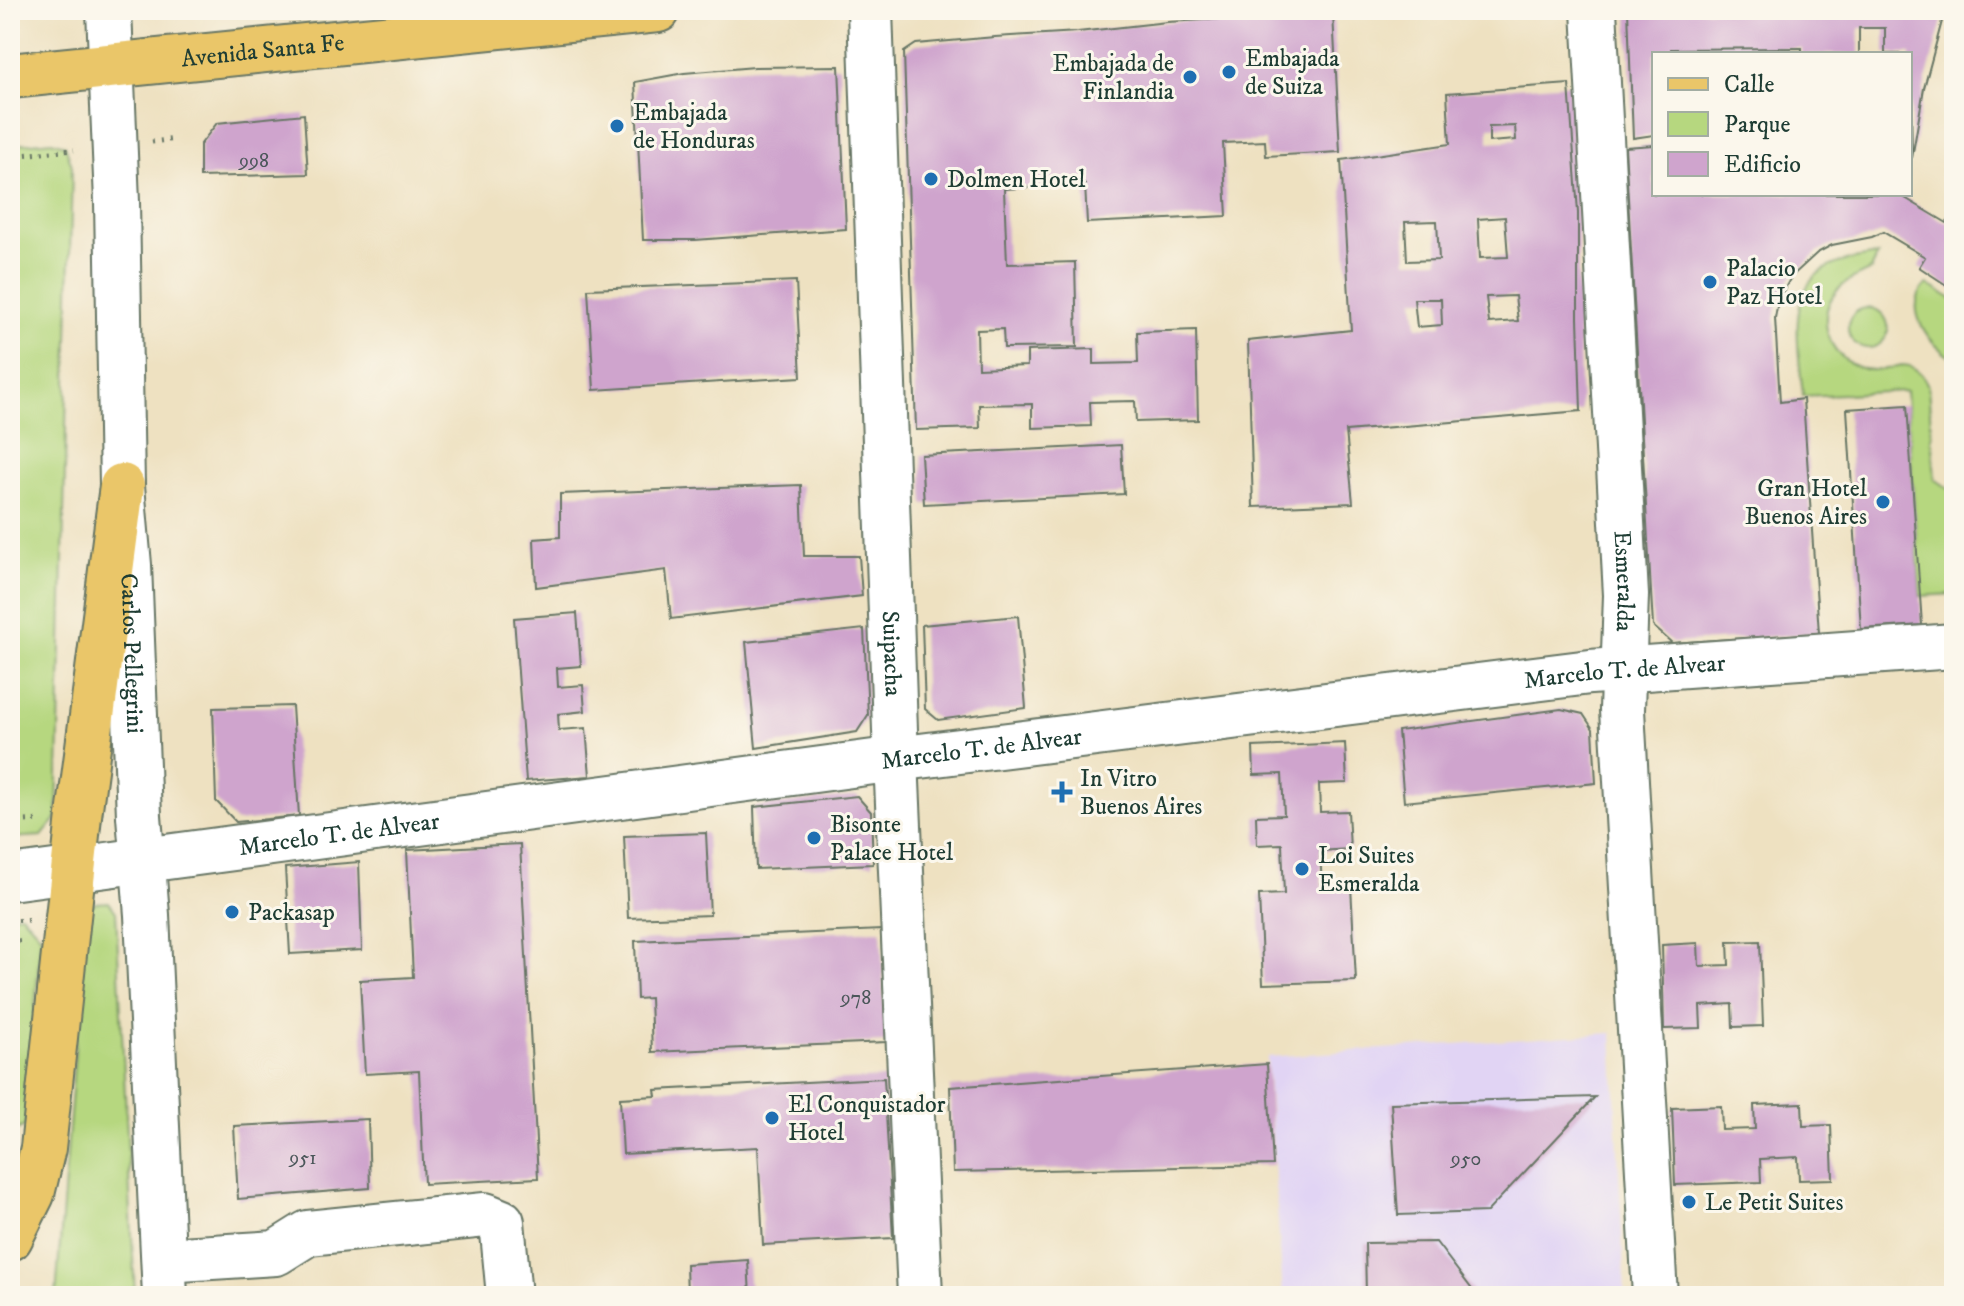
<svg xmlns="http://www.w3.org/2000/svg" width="1964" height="1306" viewBox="0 0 1964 1306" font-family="'IM FELL DW Pica',serif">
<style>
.built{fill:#e1d4f4}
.green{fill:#b6d77f;stroke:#6a8a5a;stroke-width:2}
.building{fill:#cfa4cd;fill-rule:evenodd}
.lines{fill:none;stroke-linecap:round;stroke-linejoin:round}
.minor-casing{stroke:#677665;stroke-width:48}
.major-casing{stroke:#677665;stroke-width:48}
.highway-casing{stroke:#677665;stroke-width:48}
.path{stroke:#677665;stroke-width:5;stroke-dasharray:2 6;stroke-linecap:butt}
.minor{stroke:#fff;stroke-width:44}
.major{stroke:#eac669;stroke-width:44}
.highway{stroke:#eac669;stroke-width:44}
.poi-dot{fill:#1f6fb2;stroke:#fbf7ec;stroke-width:3}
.labels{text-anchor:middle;stroke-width:6;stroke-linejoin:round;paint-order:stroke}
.number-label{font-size:20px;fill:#4b575a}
.street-label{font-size:24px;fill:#1f3d34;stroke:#fbf7ec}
.poi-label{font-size:24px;fill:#1f3d34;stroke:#fbf7ec;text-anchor:start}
</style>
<rect width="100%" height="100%" fill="#fbf7ec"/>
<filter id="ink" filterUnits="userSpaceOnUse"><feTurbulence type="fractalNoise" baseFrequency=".0125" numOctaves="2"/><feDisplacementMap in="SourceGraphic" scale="16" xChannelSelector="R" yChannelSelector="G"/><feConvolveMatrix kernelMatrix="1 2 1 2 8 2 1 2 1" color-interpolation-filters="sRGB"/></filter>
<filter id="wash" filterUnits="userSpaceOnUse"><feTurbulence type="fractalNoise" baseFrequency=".006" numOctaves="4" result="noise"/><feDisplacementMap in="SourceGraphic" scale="32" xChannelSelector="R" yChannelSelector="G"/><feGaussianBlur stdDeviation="1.8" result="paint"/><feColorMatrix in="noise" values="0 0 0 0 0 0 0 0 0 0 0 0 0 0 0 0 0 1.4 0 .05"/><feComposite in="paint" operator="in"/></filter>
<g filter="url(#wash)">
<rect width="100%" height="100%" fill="#eee1c1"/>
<path class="built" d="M1612,1033L1625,1296H1283L1267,1057Z"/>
<path class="green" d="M52,141L65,145L72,166L57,818L42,836L10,838V145Z
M1878,255L1871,270C1852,279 1832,287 1827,310C1820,343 1848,374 1881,370C1892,369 1901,362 1912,367C1920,371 1925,378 1928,386L1935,479L1954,492V594L1920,596L1906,391L1803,396C1800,357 1784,292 1825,269C1841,260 1860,258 1878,255Z
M1927,284L1954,300V360C1930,345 1901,309 1927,284Z
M1848 328a20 20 0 1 1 40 0a20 20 0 1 1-40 0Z
M109,902L116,912L135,1296H56L86,909L96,903Z
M21,914L41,936L25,1126L14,1131L10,1109V915Z"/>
<g id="blocks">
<path class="building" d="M1628,10H1945L1924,88L1912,158L1910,54H1885V28H1859V54H1802V48L1671,49V54H1654V135L1633,138Z
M1333,13L1340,152L1266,156L1265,141L1223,143L1227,216L1087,223L1085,184L1004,189L1007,264L1075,262L1077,347L1004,348L1003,329L977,330L978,368L1027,366V351L1094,349V364L1138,363L1137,332L1196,330L1198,420L1136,422L1135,401L1090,402L1091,426L1032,428V404L979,405L980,428L916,430L904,52L916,44L995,37L1078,32L1167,22Z
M839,66L846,229L695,240H643L635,82L684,73L755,67Z
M1569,84L1578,213V318L1581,411L1346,431L1353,503L1253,507L1248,341L1351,330L1341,160L1450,144L1447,93ZM1515,126L1516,140L1489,142V127ZM1505,217L1508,257L1480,258L1478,219ZM1437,221L1439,260L1407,261L1405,222ZM1515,296L1518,321L1489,323L1486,297ZM1414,299H1441L1442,325L1417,327Z
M304,114L308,174L200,177V145L217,123Z
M1654,145V194H1905V198L1947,223L1954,212V290L1919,267L1925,257L1883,232L1872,237L1832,245L1817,253L1791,277L1778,301L1775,318L1780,402L1803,399L1819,633L1672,643L1653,626L1625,147Z
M796,281L801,377L594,390L588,289Z
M1907,405L1922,625L1861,629L1847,409Z
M1121,445L1124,494L924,504L921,455Z
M801,485L804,556H859L862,596L671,619L666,570L536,587L534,539L560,537V494Z
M577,613L581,666L557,668L558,687L583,685L585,711L558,714L559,730L586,728L590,776L526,781L514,618Z
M1018,616L1026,708L938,720L925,709L922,625Z
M864,629L868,715L857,732L756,748L746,642Z
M292,706L299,816L236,822L216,801L213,708Z
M1561,709L1583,714L1593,729L1596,783L1404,802L1398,731Z
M1345,743L1347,783L1319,784L1320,812L1348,811L1350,849L1320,851L1322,888L1351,886L1356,981L1263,984L1259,895L1284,894L1282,844L1257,845L1256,816L1284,815L1282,774L1254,775L1253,747Z
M857,796L871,812L873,864L756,869L754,807Z
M706,833L710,915L628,918L624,836Z
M520,844L538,1178L424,1184L419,1071L365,1074L360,980L413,977L407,850Z
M359,862L362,950L290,954L285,868Z
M881,930L886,1042L652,1052L650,998L637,999L635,941Z
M1760,941L1763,1026L1733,1027L1732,1004L1700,1006L1701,1028L1664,1029L1662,945L1698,943L1699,966L1729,965L1728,942Z
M1267,1064L1273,1165L953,1172L950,1087Z
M884,1078L893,1238L763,1245L758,1147L623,1154L620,1098L656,1096L655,1090Z
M1595,1097L1487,1212L1398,1215L1391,1103Z
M1802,1103L1803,1126L1831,1125L1833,1179L1799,1180L1798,1157L1760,1159L1761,1182L1675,1185L1672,1108L1721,1106L1722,1130L1755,1129L1754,1105Z
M368,1119L370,1188L238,1199L234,1126Z
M1436,1242L1477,1296H1366L1365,1243Z
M748,1260L750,1296H687L686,1264Z"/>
</g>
</g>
<g filter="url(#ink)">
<use href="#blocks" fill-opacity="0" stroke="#677665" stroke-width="2"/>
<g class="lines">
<defs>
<g id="minor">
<path id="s1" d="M109,10L117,202L122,486L129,565L139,816L147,915L165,1296"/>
<path id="s2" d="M870,10L896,759L920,1296"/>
<path id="s3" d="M1594,10L1626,595L1622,710L1655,1296"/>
<path id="s4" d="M10,878L896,759L1590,672L1954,646"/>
<path d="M164,1260L276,1253L308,1233L485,1215L502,1222L509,1296"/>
</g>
<g id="major">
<path id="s5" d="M10,76L658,10"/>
</g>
<path id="highway" d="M10,1238L32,1194L43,1148L79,816L122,486"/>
</defs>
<use href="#minor" class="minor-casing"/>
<use href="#major" class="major-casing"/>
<use href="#highway" class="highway-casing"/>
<path class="path" d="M152,142L175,139
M10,156L74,150
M10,822L41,820
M10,921L30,920
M10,942L25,940"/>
<use href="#minor" class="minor"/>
<use href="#major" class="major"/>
<use href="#highway" class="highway"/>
</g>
</g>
<g class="poi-dot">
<circle cx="1229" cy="72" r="8"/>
<circle cx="1190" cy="77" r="8"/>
<circle cx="617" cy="126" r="8"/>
<circle cx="931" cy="179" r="8"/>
<circle cx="1710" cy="282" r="8"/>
<circle cx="1883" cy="502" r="8"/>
<path d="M1058 780h8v8h8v8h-8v8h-8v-8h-8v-8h8z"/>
<circle cx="814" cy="838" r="8"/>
<circle cx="1302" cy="869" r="8"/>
<circle cx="232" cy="912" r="8"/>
<circle cx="772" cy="1118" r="8"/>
<circle cx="1689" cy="1202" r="8"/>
</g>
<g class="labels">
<g class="number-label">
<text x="254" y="167">998</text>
<text x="856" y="1004">978</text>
<text x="303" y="1164">951</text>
<text x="1466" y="1165">950</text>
</g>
<g class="street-label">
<text dy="8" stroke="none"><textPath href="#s5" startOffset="254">Avenida Santa Fe</textPath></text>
<text dy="8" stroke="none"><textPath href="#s3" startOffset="572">Esmeralda</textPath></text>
<text dy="8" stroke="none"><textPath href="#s1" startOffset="644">Carlos Pellegrini</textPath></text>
<text dy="8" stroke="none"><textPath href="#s2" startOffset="644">Suipacha</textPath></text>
<text dy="8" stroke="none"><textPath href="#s4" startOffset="1628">Marcelo T. de Alvear</textPath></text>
<text dy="8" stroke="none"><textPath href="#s4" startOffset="980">Marcelo T. de Alvear</textPath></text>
<text dy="8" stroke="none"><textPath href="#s4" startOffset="332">Marcelo T. de Alvear</textPath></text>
</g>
<g class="poi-label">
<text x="1245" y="66">Embajada<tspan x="1245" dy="28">de Suiza</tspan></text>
<text x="1174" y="71" text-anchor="end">Embajada de<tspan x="1174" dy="28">Finlandia</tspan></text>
<text x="633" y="120">Embajada<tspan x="633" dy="28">de Honduras</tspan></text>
<text x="947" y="187">Dolmen Hotel</text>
<text x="1726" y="276">Palacio<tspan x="1726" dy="28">Paz Hotel</tspan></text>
<text x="1867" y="496" text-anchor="end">Gran Hotel<tspan x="1867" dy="28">Buenos Aires</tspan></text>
<text x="1080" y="786">In Vitro<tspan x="1080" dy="28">Buenos Aires</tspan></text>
<text x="830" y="832">Bisonte<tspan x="830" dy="28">Palace Hotel</tspan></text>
<text x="1318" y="863">Loi Suites<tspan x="1318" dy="28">Esmeralda</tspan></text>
<text x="248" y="920">Packasap</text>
<text x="788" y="1112">El Conquistador<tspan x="788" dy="28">Hotel</tspan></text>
<text x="1705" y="1210">Le Petit Suites</text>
</g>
</g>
<rect width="1964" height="1306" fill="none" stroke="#fbf7ec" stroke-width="40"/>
<rect x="1652" y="52" width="260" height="144" fill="#fbf7ec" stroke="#a3ada2" stroke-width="2"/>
<rect x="1668" y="78" width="40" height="12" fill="#eac669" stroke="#a3ada2" stroke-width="2"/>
<text x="1724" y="92" font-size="24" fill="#1f3d34">Calle</text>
<rect x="1668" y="112" width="40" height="24" fill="#b6d77f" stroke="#a3ada2" stroke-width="2"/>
<text x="1724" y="132" font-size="24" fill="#1f3d34">Parque</text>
<rect x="1668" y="152" width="40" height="24" fill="#cfa4cd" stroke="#a3ada2" stroke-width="2"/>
<text x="1724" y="172" font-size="24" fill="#1f3d34">Edificio</text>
</svg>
